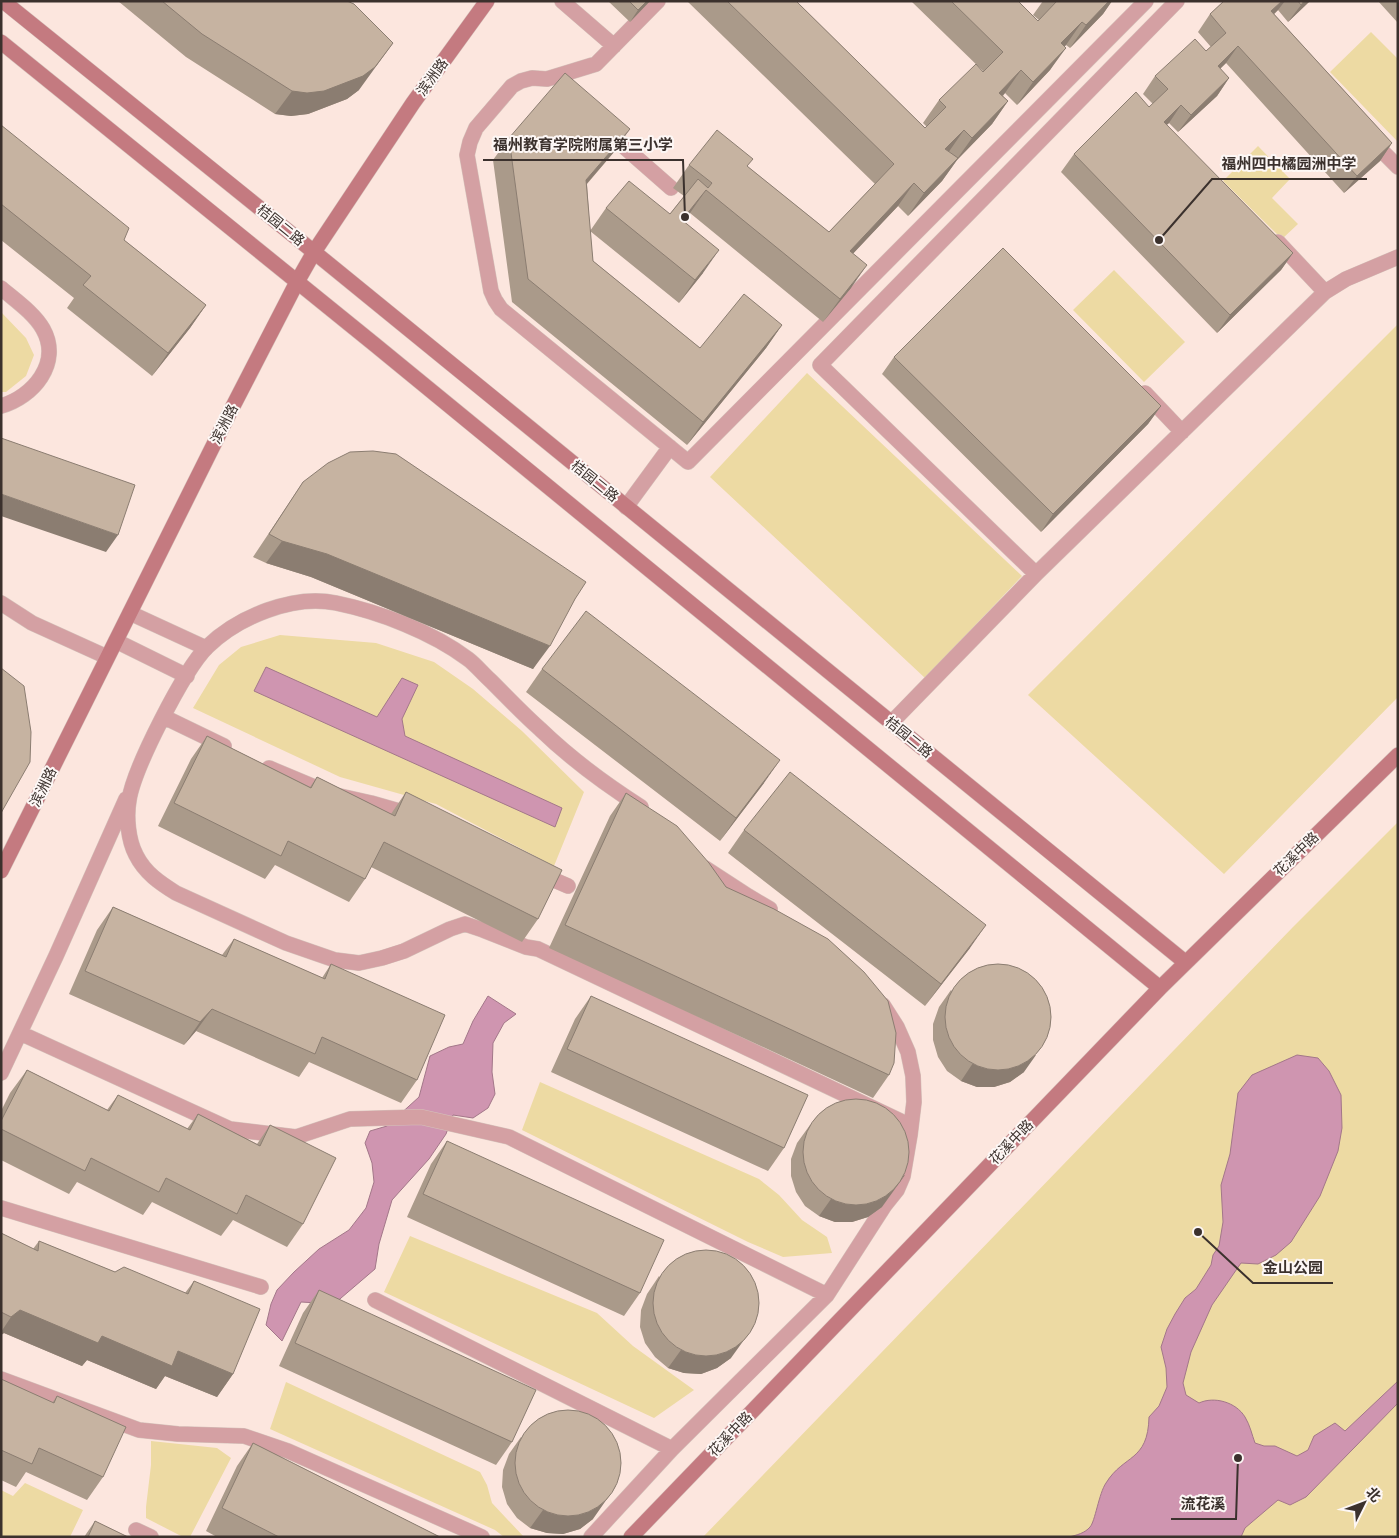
<svg xmlns="http://www.w3.org/2000/svg" width="1399" height="1538" viewBox="0 0 1399 1538" font-family="'Nunito Sans','Noto Sans SC',sans-serif">
<style>
.green{fill:#eddaa3}
.water{fill:#cf95b0;stroke:#a37789}
.lines{fill:none;stroke-linecap:round;stroke-linejoin:round}
.lane-casing{stroke:#d5c2bb;stroke-width:16}
.street-casing{stroke:#d5c2bb;stroke-width:16}
.secondary-casing{stroke:#d5c2bb;stroke-width:16}
.lane{stroke:#d4a0a3;stroke-width:15}
.street{stroke:#d4a0a3;stroke-width:15}
.secondary{stroke:#c47a80;stroke-width:15}
.wall{fill:#aa9a8a}
.shaded-wall{fill:#8b7d71}
.building{fill:#c6b3a1;stroke:#8b7d71}
.labels{text-anchor:middle;stroke-width:4;stroke-linejoin:round;paint-order:stroke}
.street-label{font-size:14px;fill:#3b312d;stroke:#fdf7f5}
.leader{fill:none;stroke:#3b312d;stroke-width:2}
.callout-dot{fill:#3b312d;stroke:#fdf7f5;stroke-width:2}
.callout-label{font-size:15px;text-anchor:middle;font-weight:bold;fill:#3b312d;stroke:#fdf7f5;stroke-width:4;stroke-linejoin:round;paint-order:stroke}
</style>
<rect width="100%" height="100%" fill="#fce6de"/>
<path class="green" d="M1371,32L1398,59V142L1330,72Z
M1258,146L1290,179L1272,198L1298,224L1282,239L1223,181Z
M1114,270L1185,342L1144,382L1073,310Z
M1,312L26,338L34,355L26,376L6,392H1Z
M1398,324V697L1224,874L1028,695Z
M807,373L1022,576L925,678L710,477Z
M280,635L376,643L434,662L473,689L522,731L584,792L554,866L436,804L340,777L193,708L219,665L241,647Z
M1398,822V1537H703L1293,927Z
M540,1082L759,1179L779,1195L802,1220L827,1237L832,1253L783,1257L748,1242L522,1130Z
M410,1236L597,1313L633,1346L694,1390L654,1418L384,1292Z
M286,1382L480,1472L487,1485L492,1503L524,1537H504L495,1530L270,1429Z
M151,1441L217,1448L231,1458L190,1537H183L146,1518V1507L151,1465Z
M25,1483L83,1510L70,1537H1V1490L13,1496Z"/>
<path class="water" d="M266,667L377,717L402,678L418,685L402,719L405,736L562,808L555,827L254,691Z
M488,996L516,1014L504,1023L493,1043L492,1072L495,1094L488,1108L473,1118L453,1115L446,1134L429,1159L392,1200L379,1244L375,1269L334,1304L301,1302L282,1341L266,1325L271,1304L277,1290L294,1272L319,1249L349,1230L366,1208L374,1182L372,1163L365,1143L370,1131L387,1126L419,1097L430,1056L449,1047L463,1044L473,1021Z
M1297,1055L1318,1058L1329,1071L1341,1095L1342,1128L1338,1151L1320,1196L1291,1242L1276,1255L1258,1264L1241,1263L1212,1305L1191,1352L1183,1383L1186,1395L1199,1403C1214,1396 1236,1402 1245,1417C1250,1425 1252,1435 1255,1443L1264,1446H1275L1297,1456L1308,1450L1314,1436L1335,1423L1345,1431L1398,1381V1403L1306,1497L1290,1505L1278,1500L1245,1528L1241,1537H1069C1077,1535 1085,1533 1090,1527C1095,1522 1099,1493 1106,1483C1124,1454 1148,1462 1149,1417L1159,1406L1167,1387L1166,1368L1161,1347L1167,1329L1175,1314L1185,1298L1196,1289L1211,1265L1213,1255L1219,1246L1223,1222L1221,1185L1230,1154L1238,1093L1252,1075Z"/>
<g class="lines">
<defs>
<path id="lane" d="M562,1L614,46
M658,1L596,64L547,79L532,78L521,81L512,86L476,128L470,142L467,155L491,291L495,300L501,309L688,462L1146,1
M605,130L671,188
M1371,140L1398,167
M1278,242L1325,292
M1,288C15,300 34,313 43,329C62,363 33,397 1,406
M1145,393L1182,432
M626,507L670,447
M1036,574L820,365L1177,1
M1,603L32,623L107,657
M164,717L224,746
M891,723L1036,574L1325,292L1346,279L1398,257
M269,768L331,794L371,803L413,815
M641,807C605,784 571,759 540,729C523,714 507,697 491,681C483,674 476,665 468,659C432,632 380,612 336,603C293,594 238,617 207,647C184,670 134,768 129,800C126,816 128,840 136,855C145,873 160,883 176,893L286,943L335,960L359,963L382,958L404,951L450,929L465,924L483,930L526,947L538,949L911,1126
M705,868L748,896L770,909
M538,873L568,886
M20,1033L230,1129L296,1137L350,1119L421,1117L509,1137L827,1295
M1,1073L56,956L126,799
M1,1208L261,1287
M375,1300L672,1449
M1,1379L139,1430L178,1434L244,1436L288,1451L482,1537
M136,1530L151,1537
M591,1537L672,1449L827,1295L885,1205L897,1190L903,1176L910,1135L914,1102L913,1076L908,1052L897,1027L883,1005"/>
<path id="street" d="M130,613L206,648
M116,641L187,676"/>
<path id="secondary" d="M3,1L314,252L1185,962
M1,42L374,344L1160,988
M1,871L230,412L297,282L314,252L413,103L487,1
M631,1537L1160,988L1398,755"/>
</defs>
<use href="#lane" class="lane-casing"/>
<use href="#street" class="street-casing"/>
<use href="#secondary" class="secondary-casing"/>
<use href="#lane" class="lane"/>
<use href="#street" class="street"/>
<use href="#secondary" class="secondary"/>
</g>
<path class="wall" d="M118,1H347L359,90L347,99L308,114L291,116L275,114L186,57Z
M608,1H650L630,22Z
M687,1H796L925,128L927,127L923,123L939,100L983,71L911,1H1018L1038,21L1039,20L1033,15L1043,1H1112L1103,14L1070,48L1066,45L1065,46L1050,70L1017,105L1005,93L1003,96L1008,101L992,124L957,160L942,181L908,216L898,206L853,253L851,288L823,322L690,213L683,221L703,273L679,303L590,231L593,261L700,348L782,325L766,348L687,445L512,302L493,160L509,138L614,152L587,184L590,231L606,208L670,214L684,196L673,188L689,165L748,167L829,232L875,184Z
M1224,1H1310L1288,22L1278,10L1274,14L1392,143L1380,161L1344,193L1226,63L1220,69L1229,78L1217,96L1178,132L1169,123L1166,125L1293,253L1281,270L1217,333L1061,172L1074,154L1149,107L1153,104L1143,94L1155,76L1206,51L1211,47L1198,32L1210,14Z
M1378,1H1398V23Z
M1,125L124,240L206,305L190,328L152,376L67,308L74,298L1,240Z
M894,357L1161,406L1148,424L1041,532L882,374Z
M303,482L575,599L533,669L311,577L266,563L253,557Z
M542,669L764,783L720,841L526,692Z
M207,736L310,787L317,777L391,814L406,792L538,919L522,942L371,867L365,879L349,902L275,865L265,879L158,826L191,759Z
M626,793L726,887L889,1075L873,1098L549,948L610,816Z
M744,830L970,948L925,1006L728,853Z
M113,907L222,955L234,939L322,978L331,964L417,1080L401,1103L309,1062L299,1077L196,1031L184,1045L69,994L97,930Z
M951,990L1024,1072L1010,1082L994,1087H977L961,1081L947,1071L938,1057L933,1040V1024L939,1007Z
M591,996L784,1148L768,1171L551,1072L575,1019Z
M27,1070L107,1110L118,1095L187,1129L198,1114L257,1144L270,1125L303,1224L287,1247L233,1220L221,1236L152,1202L143,1215L77,1182L69,1194L1,1160V1111L10,1093Z
M810,1125L882,1207L868,1217L852,1222H835L819,1216L805,1206L796,1192L791,1176V1159L797,1143Z
M447,1141L640,1293L624,1316L407,1217L431,1164Z
M1,1233L33,1249L39,1241L115,1272L185,1293L194,1281L233,1374L217,1397L165,1376L156,1389L87,1360L82,1366L4,1333L1,1335Z
M659,1276L731,1358L717,1368L701,1374L684,1373L668,1368L655,1357L645,1343L640,1327L641,1310L647,1294Z
M319,1290L512,1442L496,1465L279,1366L303,1313Z
M1,1379L52,1403L57,1396L103,1477L87,1500L26,1472L16,1487L1,1480Z
M521,1437L593,1519L580,1529L563,1534L547,1533L530,1528L517,1518L507,1504L502,1487L503,1470L509,1454Z
M253,1443L440,1537H217L206,1531L237,1466Z
M95,1521L128,1537H84Z"/>
<path class="shaded-wall" d="M647,1H650L630,22L638,10Z
M1107,1H1112L1103,14L1070,48L1086,25Z
M1282,1H1285L1278,10L1259,29L1271,11Z
M1304,1H1310L1288,22L1301,5Z
M1082,22L1066,45L1045,66L1061,43Z
M393,43L359,90L347,99L308,114L291,116L275,114L292,91Z
M1238,46L1226,63L1205,83L1218,66Z
M1066,48L1050,70L1017,105L1033,82Z
M1021,70L1005,93L983,115L999,93Z
M1229,78L1217,96L1178,132L1191,115Z
M1008,101L992,124L957,160L942,181L908,216L924,193L957,159L972,138Z
M1181,105L1169,123L1151,140L1164,122Z
M630,129L614,152L570,203L586,180Z
M964,130L948,153L945,149Z
M1392,143L1380,161L1344,193L1357,176Z
M914,183L898,206L834,274L850,251Z
M706,190L690,213L666,242L682,220Z
M719,250L703,273L679,303L695,280Z
M1293,253L1281,270L1217,333L1230,315Z
M867,265L851,288L823,322L840,299Z
M206,305L190,328L152,376L168,353Z
M782,325L766,348L687,445L703,422Z
M1161,406L1148,424L1041,532L1053,514Z
M1,494L118,535L106,552L1,516Z
M282,541L327,554L550,646L533,669L311,577L266,563Z
M780,760L764,783L720,841L736,818Z
M986,925L970,948L925,1006L941,984Z
M212,1009L196,1031L184,1045L200,1022Z
M1036,1055L1024,1072L1010,1082L994,1087H977L961,1081L973,1063Z
M905,1175L882,1207L868,1217L852,1222H835L819,1216L831,1199Z
M20,1310L102,1336L178,1351L233,1374L217,1397L165,1376L156,1389L87,1360L82,1366L4,1333L1,1335V1332L11,1317Z
M754,1326L731,1358L717,1368L701,1374L684,1373L668,1368L681,1350Z
M616,1486L593,1519L580,1529L563,1534L547,1533L530,1528L543,1510Z"/>
<path class="building" d="M162,1H347L354,4L393,43L375,67L363,76L324,91L307,93L292,91L202,34Z
M629,1H647L638,10Z
M727,1H796L925,128L946,107L939,100L976,64L983,72L1003,52L951,1H1018L1038,21L1057,1H1109L1086,25L1082,22L1061,43L1066,48L1033,82L1021,70L999,93L1008,101L972,138L964,130L945,149L958,158L924,193L914,183L850,251L867,265L840,299L706,190L682,220L719,250L695,280L606,208L629,181L670,214L698,179L708,188L712,183L689,165L717,130L753,159L747,166L829,232L894,164Z
M1224,1H1282L1271,11L1392,143L1357,176L1238,46L1218,66L1229,78L1191,115L1181,105L1164,122L1293,253L1230,315L1074,154L1136,92L1149,107L1168,89L1155,76L1195,39L1206,51L1226,33L1210,14Z
M1298,1H1304L1301,5Z
M565,73L630,129L586,180L593,261L700,348L744,294L782,325L703,422L528,279L509,138Z
M1,125L129,228L124,240L206,305L168,353L83,285L91,276L1,204Z
M1003,248L1161,406L1053,514L894,357Z
M1,438L135,485L118,535L1,494Z
M373,451L396,454L586,582L575,599L550,646L327,554L282,541L269,534L303,482L328,463L350,452Z
M586,611L780,760L736,818L542,669Z
M1,668L24,686L31,732L30,762L1,813Z
M207,736L311,788L317,777L395,816L406,792L562,870L538,919L384,842L365,879L288,841L281,856L174,803Z
M790,772L986,925L941,984L744,830Z
M626,793L677,826L709,863L726,887L774,909L828,939L864,972L888,1001L896,1033L894,1063L889,1075L565,925Z
M113,907L226,957L234,939L325,979L331,964L445,1015L417,1080L322,1037L315,1054L212,1009L200,1022L85,971Z
M945 1017a53 53 0 1 1 106 0a53 53 0 1 1-106 0Z
M591,996L808,1095L784,1148L567,1049Z
M27,1070L109,1111L118,1095L190,1130L198,1114L260,1146L270,1125L336,1158L303,1224L246,1195L237,1214L166,1178L159,1192L91,1158L85,1171L1,1129V1121Z
M803 1152a53 53 0 1 1 106 0a53 53 0 1 1-106 0Z
M447,1141L664,1240L640,1293L423,1194Z
M1,1233L38,1251L39,1241L115,1272L124,1267L188,1294L194,1281L260,1309L233,1374L178,1351L172,1366L102,1336L98,1343L20,1310L11,1317L1,1312Z
M653 1303a53 53 0 1 1 106 0a53 53 0 1 1-106 0Z
M319,1290L536,1390L512,1442L295,1343Z
M1,1379L54,1403L57,1396L126,1427L103,1477L39,1448L32,1464L1,1450Z
M515 1463a53 53 0 1 1 106 0a53 53 0 1 1-106 0Z
M253,1443L440,1537H279L222,1508Z
M95,1521L128,1537H88Z"/>
<g class="labels">
<g class="street-label">
<text transform="translate(432 77) rotate(-54)" y="5">滨洲路</text>
<text transform="translate(281 225) rotate(39)" y="5">桔园二路</text>
<text transform="translate(224 424) rotate(-63)" y="5">滨洲路</text>
<text transform="translate(595 481) rotate(39)" y="5">桔园二路</text>
<text transform="translate(909 737) rotate(39)" y="5">桔园二路</text>
<text transform="translate(43 787) rotate(-64)" y="5">滨洲路</text>
<text transform="translate(1296 854) rotate(-44)" y="5">花溪中路</text>
<text transform="translate(1011 1142) rotate(-46)" y="5">花溪中路</text>
<text transform="translate(730 1434) rotate(-46)" y="5">花溪中路</text>
</g>
</g>
<path class="leader" d="M685 217L683 160H483M1159 240L1212 179H1367M1198 1232L1253 1283H1333M1238 1458L1236 1519H1171"/>
<g class="callout-dot">
<circle cx="685" cy="217" r="5"/>
<circle cx="1159" cy="240" r="5"/>
<circle cx="1198" cy="1232" r="5"/>
<circle cx="1238" cy="1458" r="5"/>
</g>
<g class="callout-label">
<text x="583" y="150">福州教育学院附属第三小学</text>
<text x="1289" y="169">福州四中橘园洲中学</text>
<text x="1293" y="1273">金山公园</text>
<text x="1203" y="1509">流花溪</text>
</g>
<rect width="1399" height="1538" fill="none" stroke="#3b312d" stroke-width="5"/>
<g transform="translate(1364 1503) rotate(48)" stroke="#fdf7f5" stroke-width="4" paint-order="stroke">
<path d="M0-4L9 19L0 12L-9 19Z" fill="#3b312d"/>
<text y="-8" font-size="14" font-weight="bold" text-anchor="middle" fill="#3b312d">北</text>
</g>
</svg>
